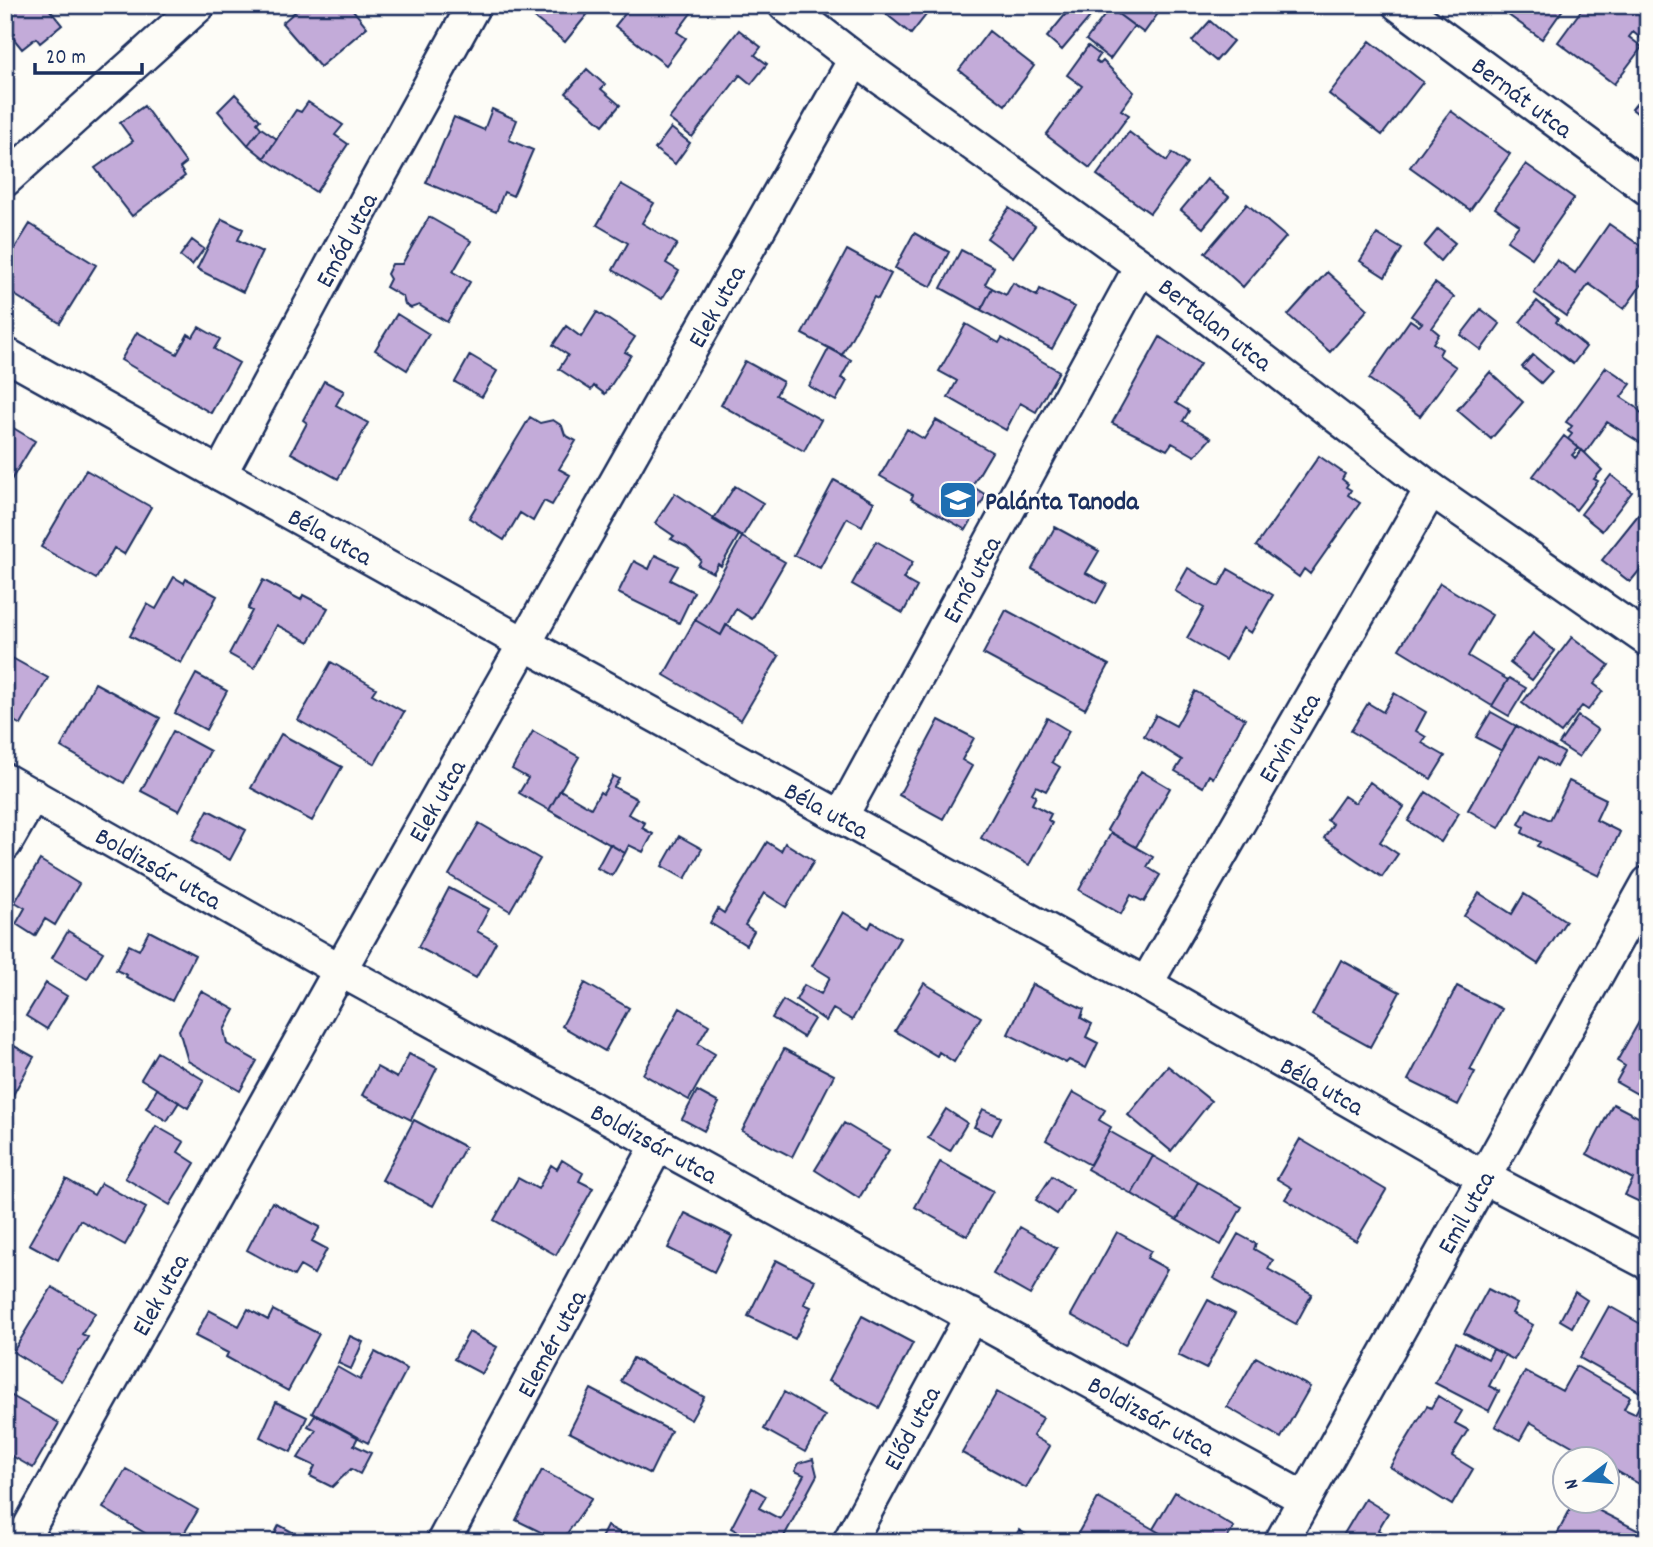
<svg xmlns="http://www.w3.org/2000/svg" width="1653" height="1547" viewBox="0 0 1653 1547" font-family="Dekko,sans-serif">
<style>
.building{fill:#c3abd9;stroke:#1b2f5e;stroke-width:2}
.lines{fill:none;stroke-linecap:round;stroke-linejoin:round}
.minor-casing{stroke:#1b2f5e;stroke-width:37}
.minor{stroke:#fdfcf7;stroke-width:32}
.labels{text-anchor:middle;stroke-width:6;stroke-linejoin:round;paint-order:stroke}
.street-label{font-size:26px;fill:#1b2f5e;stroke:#fdfcf7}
.poi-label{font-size:26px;font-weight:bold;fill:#1b2f5e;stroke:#fdfcf7;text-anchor:start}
</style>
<rect width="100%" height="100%" fill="#fdfcf7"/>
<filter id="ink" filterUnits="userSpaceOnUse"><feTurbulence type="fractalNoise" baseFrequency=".0143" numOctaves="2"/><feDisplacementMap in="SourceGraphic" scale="14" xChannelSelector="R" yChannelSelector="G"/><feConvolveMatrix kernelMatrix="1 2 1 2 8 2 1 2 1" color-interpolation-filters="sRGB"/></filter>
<g filter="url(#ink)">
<path class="building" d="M5,5H55L49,9L62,25L40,43L36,38L22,49L5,28Z
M303,5H349L367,27L320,67L282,23Z
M524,5H595L565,42L522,8Z
M632,5H697L677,32L686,38L666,65L615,26Z
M875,5H931L933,6L911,34Z
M1073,5L1090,17L1062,50L1047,37Z
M1118,5H1164L1144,33L1114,11Z
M1509,5H1566L1542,39L1504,12Z
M1585,5H1648V36L1644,41L1633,32L1629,37L1642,47L1614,84L1558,42Z
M1110,8L1134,26L1110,59L1086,40Z
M1210,21L1233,41L1216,61L1192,41Z
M739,30L761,47L755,55L767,64L751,84L740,75L692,137L669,119Z
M989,31L1034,66L1005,105L959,70Z
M1370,41L1423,82L1382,135L1329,94Z
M1088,46L1100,55L1096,61L1100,64L1103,61L1134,92L1121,110L1129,115L1090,168L1046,135L1082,86L1067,75Z
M587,69L605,85L601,89L620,105L603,125L566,93Z
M1648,89V122L1632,109Z
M235,94L260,120L257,123L261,128L248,145L218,111Z
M308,102L343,125L335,135L348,144L316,192L264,158L296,110L301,112Z
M144,106L186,163L180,168L185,176L132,216L95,168L133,141L120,123Z
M492,109L517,120L509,140L533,150L513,196L504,192L496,212L426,183L454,117L484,130Z
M1451,111L1510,154L1470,210L1410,167Z
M261,128L277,139L264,158L248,145Z
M671,128L690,143L675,164L655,149Z
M1129,132L1167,161L1172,153L1187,164L1150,213L1097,175Z
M1526,164L1574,198L1532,258L1507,241L1519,225L1495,208Z
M1207,179L1229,197L1203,228L1181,210Z
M621,184L654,203L642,223L677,244L666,263L679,271L662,299L613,270L628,243L597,225Z
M1247,204L1286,237L1243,287L1205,253Z
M1009,208L1035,226L1013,257L987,238Z
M429,217L471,241L453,272L470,282L447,322L419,305L411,308L405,304L403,297L386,287L390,279L387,274L392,264H402Z
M222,219L243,229L238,240L262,252L243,292L197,269Z
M30,224L96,265L60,323L5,289V264Z
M1609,224L1648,251V276L1624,309L1589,284L1566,316L1534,293L1557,260L1575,273Z
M1438,229L1455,243L1440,261L1424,246Z
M914,233L949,252L931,287L895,268Z
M1377,234L1402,249L1385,277L1360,261Z
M192,240L204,249L192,265L180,256Z
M847,250L891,274L878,299L874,297L842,355L802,334Z
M961,250L994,267L985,284L992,288L981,310L941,288Z
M1327,272L1368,309L1330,352L1288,315Z
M1013,283L1037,296L1040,289L1075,307L1052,349L981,310L992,288L1006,295Z
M1435,283L1454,297L1432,328L1439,334L1433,343L1442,349L1439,355L1456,367L1420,416L1369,379L1410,320L1419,326L1422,323L1411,316Z
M1537,301L1558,319L1556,322L1586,347L1573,364L1520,322Z
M1481,309L1500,324L1481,350L1461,335Z
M597,312L635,337L625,352L631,355L605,394L594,386L591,390L559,369L568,355L553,345L566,326L581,337Z
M397,314L429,334L407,370L375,350Z
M966,324L999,343L1002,338L1059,371L1036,412L1020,403L1006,430L948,397L957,381L939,371Z
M199,327L220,339L214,349L239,363L211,413L121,360L137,332L177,354L188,334L193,337Z
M1160,337L1200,364L1176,403L1189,411L1183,421L1211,438L1195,456L1172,443L1167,450L1112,423Z
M829,348L851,360L841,378L847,381L836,401L809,386Z
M470,355L497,371L482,397L455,382Z
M1533,355L1552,371L1541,383L1522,367Z
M745,361L783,382L776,395L821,420L804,451L721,405Z
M1606,367L1631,384L1621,397L1636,407L1648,422V440L1644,445L1607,422L1585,453L1568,439L1572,434L1568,431L1572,426L1566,422Z
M1490,372L1523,402L1491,439L1457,410Z
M324,381L344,391L336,405L368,423L338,479L291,453L307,423L303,420Z
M530,417L540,423L553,420L562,426L565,435L576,441L559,469L570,475L552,505L544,501L533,521L520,513L504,540L469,518Z
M936,420L992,452L972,486L986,495L966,530L911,499L913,495L880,476L907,429L924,439Z
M5,423L35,441L11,480L5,476Z
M1564,436L1579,448L1572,455L1575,458L1582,450L1602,470L1594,479L1598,481L1576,510L1533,476Z
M1319,456L1345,474L1342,479L1348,484L1346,487L1351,490L1348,495L1360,503L1310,574L1304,569L1299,577L1256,546Z
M86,470L151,507L124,554L114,548L96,579L41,547Z
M1611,475L1632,492L1602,531L1581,514Z
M834,480L874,502L862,526L847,518L820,568L794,555Z
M735,486L763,503L742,537L713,520Z
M675,493L739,535L721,566L718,564L713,573L698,565L701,560L687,547L671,539L674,536L655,523Z
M1639,514L1648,521V560L1630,582L1602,560Z
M1055,527L1099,551L1086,573L1107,584L1096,604L1032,569Z
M742,537L785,562L752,619L736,609L721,635L695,620Z
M876,541L913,562L903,579L917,587L903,613L852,584Z
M655,555L678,566L670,580L694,592L679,623L618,593L634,561L649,569Z
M1188,568L1219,586L1228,569L1273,595L1251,633L1243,628L1225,660L1187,638L1204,608L1175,591Z
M174,577L184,583L186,579L217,596L181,663L130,636L147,604L156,609Z
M263,580L301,600L303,595L328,608L309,642L277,625L254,668L229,654L252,611L248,609Z
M1440,583L1492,615L1468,656L1508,680L1492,706L1399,649Z
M1006,610L1109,665L1085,709L983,654Z
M695,620L721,635L726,625L779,656L741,720L664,675Z
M1533,633L1555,651L1532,680L1510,663Z
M1572,637L1609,665L1594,684L1603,691L1588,710L1582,706L1561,733L1522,703Z
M5,654L48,678L21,725L5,716Z
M331,662L376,688L372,694L404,712L375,764L298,720Z
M196,674L227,691L206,730L175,713Z
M1509,678L1526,688L1509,716L1492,706Z
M95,683L160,718L124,783L61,747Z
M1195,691L1245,719L1213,778L1209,775L1203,787L1175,771L1182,760L1144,736L1156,715L1176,726Z
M1394,693L1426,712L1416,731L1426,737L1422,743L1445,756L1431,779L1351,731L1368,703L1383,712Z
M1491,712L1516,726L1502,751L1476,737Z
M1578,716L1598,730L1579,757L1559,744Z
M1047,718L1069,731L1052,762L1060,767L1046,791L1036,786L1032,793L1036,796L1032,804L1051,814L1048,820L1052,823L1029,865L981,838Z
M939,720L974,738L962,760L972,766L943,819L899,795Z
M1516,726L1564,753L1556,767L1539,757L1499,828L1468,810Z
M173,731L210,751L179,811L141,791Z
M533,731L579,757L549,810L519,793L528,778L512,769Z
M281,734L342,767L312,821L251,788Z
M1141,771L1170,788L1136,847L1107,830Z
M613,776L619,779L614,787L637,799L628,814L645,823L642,828L653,834L643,852L629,845L625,853L549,810L560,790L591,808L600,792L603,794Z
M1569,781L1606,799L1596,820L1620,832L1599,876L1537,846L1540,842L1522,833L1524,827L1519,824L1527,809L1550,820Z
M1370,782L1404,807L1380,842L1398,854L1382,877L1324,838L1333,824L1327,820L1344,796L1355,803Z
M1426,792L1459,813L1441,842L1408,821Z
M208,810L246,830L230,860L192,840Z
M479,823L540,859L510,911L449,875Z
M1111,833L1153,857L1147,867L1160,875L1144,902L1131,895L1121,914L1079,890Z
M679,836L702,849L685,879L662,866Z
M767,842L781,851L785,843L814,861L786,907L764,893L745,925L754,931L746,945L710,923L718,909L724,913Z
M610,844L625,853L612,876L597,868Z
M40,860L79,884L55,925L45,919L35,936L16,924L25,908L15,902Z
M449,888L489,909L477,931L496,942L476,978L418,947Z
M1479,893L1512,914L1524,894L1566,921L1538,964L1464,916Z
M843,912L869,928L872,922L900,938L852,1020L833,1009L826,1021L796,1000L804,985L821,994L830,977L812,966Z
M68,931L103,952L87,979L52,958Z
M149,931L195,955L172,1001L126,977L127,975L116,970L129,945L139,950Z
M1341,960L1400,992L1370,1047L1312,1015Z
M46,983L67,996L47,1029L26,1016Z
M585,983L629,1008L605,1051L562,1026Z
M924,983L981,1017L954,1062L939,1052L937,1056L895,1031Z
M1032,984L1084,1009L1081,1018L1092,1024L1086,1037L1098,1043L1086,1068L1069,1060L1066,1063L1008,1034Z
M1457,986L1502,1009L1470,1070L1475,1072L1458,1105L1408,1080Z
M201,991L235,1010L224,1030L227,1044L257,1061L240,1091L188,1061L179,1030Z
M783,1000L814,1019L803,1037L772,1018Z
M1648,1006V1100L1616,1082L1625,1066L1617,1061Z
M680,1008L709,1025L698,1044L715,1054L689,1100L643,1074Z
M5,1041L34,1057L8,1104L5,1103Z
M784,1049L834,1075L792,1157L742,1131Z
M157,1052L204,1080L188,1108L141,1079Z
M409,1054L437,1068L411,1120L362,1095L377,1067L397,1078Z
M1168,1066L1211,1101L1171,1151L1128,1115Z
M157,1089L179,1102L167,1121L146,1108Z
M697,1091L719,1103L704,1131L682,1119Z
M1073,1092L1105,1110L1099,1120L1111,1127L1090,1165L1046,1140Z
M1613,1104L1648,1122V1206L1625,1195L1633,1179L1587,1154Z
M946,1109L967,1123L950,1151L928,1138Z
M983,1109L1001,1117L992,1135L974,1127Z
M414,1120L465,1147L433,1206L382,1180Z
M844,1123L889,1150L859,1198L815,1170Z
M156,1126L184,1142L178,1152L195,1163L170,1205L125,1178Z
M1109,1131L1153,1156L1132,1194L1087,1169Z
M1300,1139L1386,1190L1356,1241L1285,1199L1292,1188L1277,1179Z
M1153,1156L1198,1182L1177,1220L1132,1194Z
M562,1160L583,1173L579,1181L593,1188L556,1255L494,1220L518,1178L538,1189L551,1165L557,1169Z
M940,1162L993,1191L967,1236L915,1207Z
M1052,1176L1073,1190L1057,1214L1036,1200Z
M66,1179L94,1195L101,1183L146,1208L125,1245L80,1220L58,1260L29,1244Z
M1198,1182L1242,1207L1221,1245L1177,1220Z
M272,1202L320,1227L312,1241L327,1249L314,1274L300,1266L294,1276L247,1250Z
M685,1213L732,1236L714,1272L668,1248Z
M1020,1227L1057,1248L1030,1295L993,1274Z
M1117,1232L1151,1251L1147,1258L1167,1269L1125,1345L1071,1315Z
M1238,1234L1256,1244L1254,1249L1273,1260L1268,1269L1312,1294L1296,1324L1213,1278Z
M776,1260L815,1280L804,1304L811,1307L795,1339L748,1316Z
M52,1287L95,1313L82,1334L88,1337L61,1381L13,1352Z
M1488,1289L1517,1304L1512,1313L1533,1325L1514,1360L1464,1333Z
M1575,1292L1587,1300L1572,1327L1560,1320Z
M1208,1300L1235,1314L1206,1369L1178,1355Z
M1609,1306L1648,1328V1489L1608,1466V1460H1597L1530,1422L1520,1440L1495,1426L1525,1371L1562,1391L1576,1366L1630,1397L1624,1409L1635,1414L1645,1395L1580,1358Z
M248,1309L268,1320L273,1310L319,1334L288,1391L226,1357L228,1353L195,1336L209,1310L239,1326Z
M862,1316L913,1343L879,1408L828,1381Z
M469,1332L497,1347L482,1374L454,1359Z
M350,1336L363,1342L351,1369L338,1363Z
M1456,1342L1488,1359L1493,1349L1505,1355L1489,1386L1499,1391L1489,1411L1435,1383Z
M375,1352L407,1369L368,1443L312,1413L337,1367L360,1380Z
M1256,1357L1310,1387L1281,1438L1227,1407Z
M633,1358L704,1397L691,1420L621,1381Z
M591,1389L671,1431L650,1474L569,1432Z
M5,1392L59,1423L33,1468L5,1452Z
M784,1392L825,1416L805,1452L764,1429Z
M997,1392L1043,1418L1033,1436L1050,1446L1026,1488L962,1453Z
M1438,1396L1462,1411L1455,1423L1468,1430L1452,1456L1473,1469L1452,1505L1390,1467L1427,1406L1431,1408Z
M276,1402L307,1417L291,1452L260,1437Z
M316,1414L358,1437L354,1445L371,1453L360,1474L351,1469L332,1487L310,1476L315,1466L298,1458L316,1430L308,1426Z
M813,1459L817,1475L781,1542H756L731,1528L752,1488L766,1496L759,1508L780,1519L804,1475L795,1471L799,1463Z
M126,1469L198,1510L179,1542H160L103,1508Z
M542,1470L592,1498L561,1542L516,1520Z
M1175,1492L1234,1527L1225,1542H1174L1153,1529Z
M1098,1498L1153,1529L1174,1541L1073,1542Z
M1365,1499L1388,1513L1378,1530L1397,1542H1339Z
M1574,1502H1582L1643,1533L1638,1542H1553Z
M279,1525L311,1542L271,1541Z
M607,1526L638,1542H599Z
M1019,1530L1039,1542H1012Z"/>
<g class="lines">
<defs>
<g id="minor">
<path id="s1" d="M785,5L855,59L1141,266L1431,489L1648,640"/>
<path id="s2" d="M1399,5L1648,189"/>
<path d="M5,180L199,5"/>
<path id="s3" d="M5,354L525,644L1146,984L1483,1177L1648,1263"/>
<path id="s4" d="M220,474L374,186L474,5"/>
<path id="s5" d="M5,780L340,970L1305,1499"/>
<path id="s6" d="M841,817L1141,266"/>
<path d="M5,844L33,795"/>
<path id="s7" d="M1146,984L1431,489"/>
<path id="s8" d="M21,1542L340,970L855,59"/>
<path id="s9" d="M443,1542L657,1146"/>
<path id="s10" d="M849,1542L972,1315"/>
<path id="s11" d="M1281,1542L1648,883"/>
</g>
</defs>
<use href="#minor" class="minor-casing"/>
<use href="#minor" class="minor"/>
</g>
</g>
<defs>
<symbol id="school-square" viewBox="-11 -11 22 22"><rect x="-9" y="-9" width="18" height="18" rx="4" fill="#1f6fb2" stroke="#fdfcf7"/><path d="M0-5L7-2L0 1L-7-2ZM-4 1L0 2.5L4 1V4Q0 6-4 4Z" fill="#fff"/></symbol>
</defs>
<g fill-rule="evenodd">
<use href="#school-square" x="936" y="478" width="44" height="44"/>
</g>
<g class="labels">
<g class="street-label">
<text dy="9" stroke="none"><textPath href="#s2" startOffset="154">Bernát utca</textPath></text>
<text dy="9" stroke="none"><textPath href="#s4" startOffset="266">Emőd utca</textPath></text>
<text dy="9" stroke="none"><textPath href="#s8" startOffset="1418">Elek utca</textPath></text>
<text dy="9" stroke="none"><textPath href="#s1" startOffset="536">Bertalan utca</textPath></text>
<text dy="9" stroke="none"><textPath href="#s3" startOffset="373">Béla utca</textPath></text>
<text dy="9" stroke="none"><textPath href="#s6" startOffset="271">Ernő utca</textPath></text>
<text dy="9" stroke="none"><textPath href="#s7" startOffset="285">Ervin utca</textPath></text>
<text dy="9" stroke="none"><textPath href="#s8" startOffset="850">Elek utca</textPath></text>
<text dy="9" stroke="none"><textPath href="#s3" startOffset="940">Béla utca</textPath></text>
<text dy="9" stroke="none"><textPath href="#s5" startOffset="177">Boldizsár utca</textPath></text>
<text dy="9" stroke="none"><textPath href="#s3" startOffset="1507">Béla utca</textPath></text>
<text dy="9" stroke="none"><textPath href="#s5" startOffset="744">Boldizsár utca</textPath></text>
<text dy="9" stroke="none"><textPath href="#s11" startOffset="378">Emil utca</textPath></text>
<text dy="9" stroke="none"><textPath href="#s8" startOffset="284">Elek utca</textPath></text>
<text dy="9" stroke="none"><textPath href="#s9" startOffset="226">Elemér utca</textPath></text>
<text dy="9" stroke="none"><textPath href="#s5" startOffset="1311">Boldizsár utca</textPath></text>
<text dy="9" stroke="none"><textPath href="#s10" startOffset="130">Előd utca</textPath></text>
</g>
<g class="poi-label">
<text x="985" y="509">Palánta Tanoda</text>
</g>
</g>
<rect width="1653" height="1547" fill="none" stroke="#fdfcf7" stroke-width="28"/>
<rect x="14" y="14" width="1625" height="1519" fill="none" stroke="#1b2f5e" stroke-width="2.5" filter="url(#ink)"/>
<g transform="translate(1586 1480) rotate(254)"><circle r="33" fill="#fdfcf7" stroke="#a3aaba" stroke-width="2"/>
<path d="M0-5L12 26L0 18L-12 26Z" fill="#1f6fb2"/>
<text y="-10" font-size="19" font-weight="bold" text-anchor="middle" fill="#1b2f5e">N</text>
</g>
<path d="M35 63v10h107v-10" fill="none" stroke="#1b2f5e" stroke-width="3.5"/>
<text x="46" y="63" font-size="21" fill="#1b2f5e" stroke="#fdfcf7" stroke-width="5" paint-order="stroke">20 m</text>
</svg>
